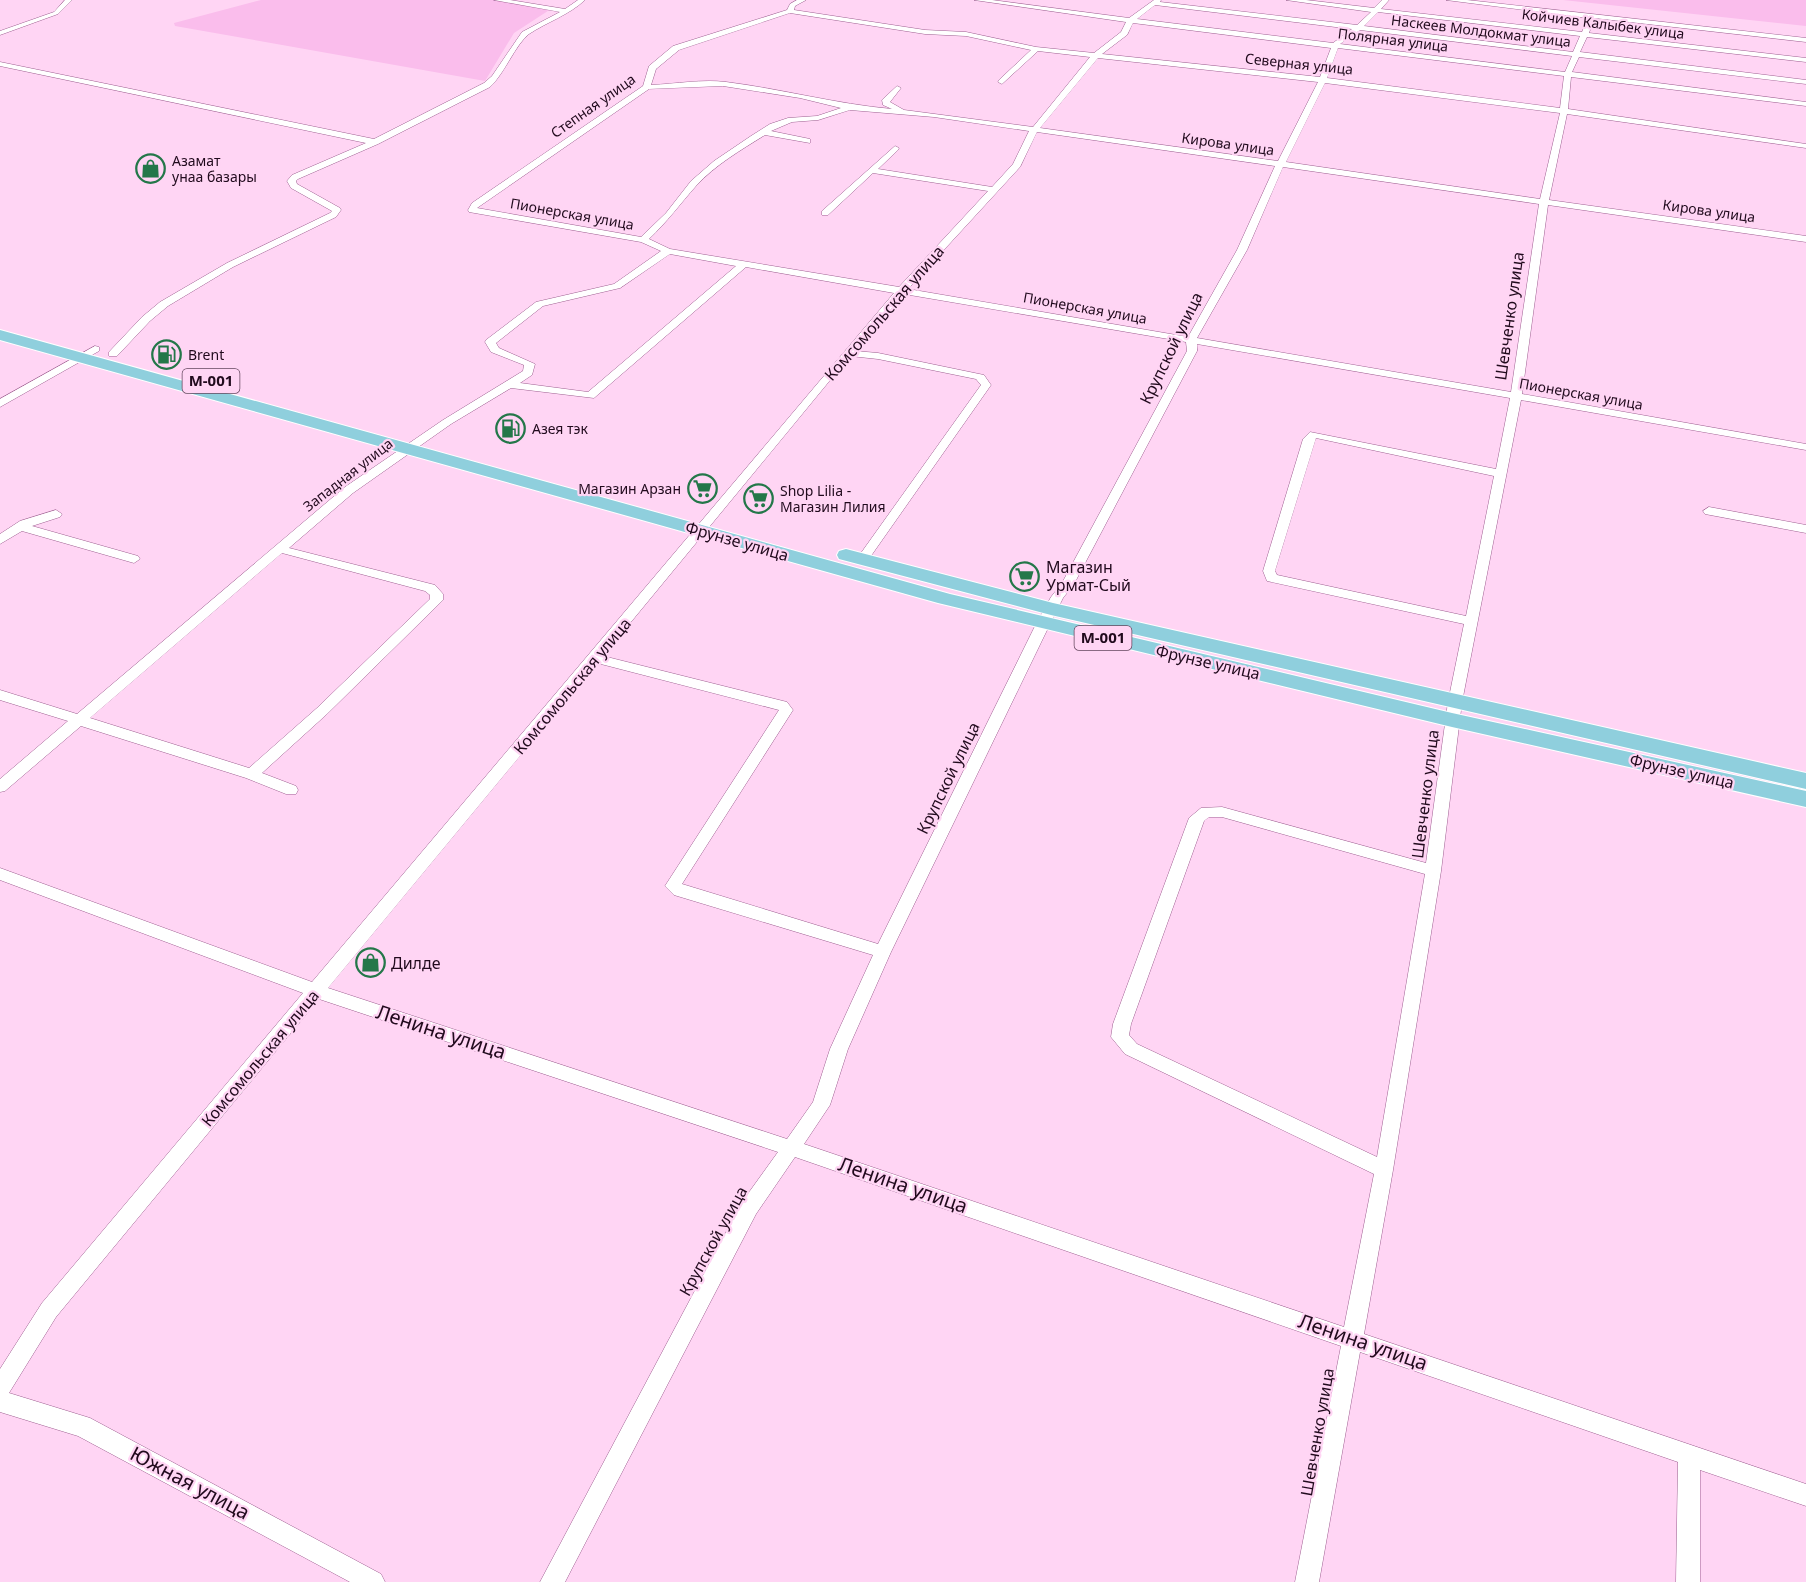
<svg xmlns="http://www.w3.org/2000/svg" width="1806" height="1582" viewBox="0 0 1806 1582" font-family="'Noto Sans',sans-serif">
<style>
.green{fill:#fabdec}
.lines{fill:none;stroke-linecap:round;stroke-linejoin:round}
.minor-casing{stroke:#9e6091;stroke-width:1}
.primary-casing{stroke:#fff;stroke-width:2}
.minor{fill:#fff;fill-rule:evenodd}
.primary{fill:#8fcfdd;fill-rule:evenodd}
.labels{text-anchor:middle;stroke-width:4.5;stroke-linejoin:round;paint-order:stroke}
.far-street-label{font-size:14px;fill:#210a1d;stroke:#ffd5f4}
.far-poi-label{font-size:14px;fill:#210a1d;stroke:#ffd5f4;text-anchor:start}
.shield{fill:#ffd5f4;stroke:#64475e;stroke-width:1.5}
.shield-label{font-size:15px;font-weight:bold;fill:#210a1d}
.street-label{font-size:16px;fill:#210a1d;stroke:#ffd5f4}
.poi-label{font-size:16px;fill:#210a1d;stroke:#ffd5f4;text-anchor:start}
.near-street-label{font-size:20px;fill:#210a1d;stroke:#ffd5f4}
</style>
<rect width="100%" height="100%" fill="#ffd5f4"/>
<path class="green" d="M261,0H502L554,7L514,33L485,81L175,26L174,23Z
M1563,0H1806V26Z"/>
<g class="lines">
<defs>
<path id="minor" d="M65,0H72L58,14L0,35V31L54,12Z
M494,0H510L565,9L578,0H585C569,15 547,22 529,34C515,45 505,73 490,87L378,144L298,179L296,181L297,184L340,208L341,210L336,217L233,267L168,306L150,321L117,356H109V352L142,317L160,302L227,263L330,213L332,211L291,188L287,181L292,175L366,143L0,66V62L374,139L484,83L492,76L522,32L560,12Z
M797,0H806L795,6L794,10L925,30L966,32L1036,47L1094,53L1121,32L1126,22L974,0H992L1129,18L1154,0H1161L1160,2L1357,25L1371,12L1286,0H1306L1374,8L1382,0H1389L1381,9L1582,32L1588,18L1446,0H1467L1806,38V42L1594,18L1589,33L1806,58V62L1587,37L1580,52L1806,80V84L1579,57L1572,72L1806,102V106L1571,77L1568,109L1806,144V148L1567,114L1549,200L1806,236V242L1548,205L1522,394L1806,444V450L1521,400L1462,702L1441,871L1393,1170L1364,1334L1806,1484V1506L1700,1470V1582H1676L1678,1462L1360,1352L1319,1582H1295L1341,1346L795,1157L756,1214L565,1582H540L742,1202L778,1152L319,999L56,1317L9,1393L90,1418L381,1574L385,1582H350L78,1436L0,1412V1369L42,1303L303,993L0,880V868L312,982L894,293L746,267L594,398L511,388L451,424L353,493L289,548L435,585L443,594V600L327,714L262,773L296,786L298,790L296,794H286L246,778L81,726L5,791L0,792V779L68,721L0,700V690L77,714L345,487L443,420L523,371L524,365L491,352L485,342L486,340L536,302L614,284L661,251L641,242L469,212L468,210L472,203L643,86L649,66L673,46L787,10L790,4ZM1155,5L1352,29L1333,43L1137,19ZM1378,12L1580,36L1573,52L1364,26ZM790,13L925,34L966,36L1031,50L999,80L998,82L1002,84L1038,51L1090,57L1033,127L904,110L890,102L901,88L897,86L882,100L883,105L892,109C836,104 782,89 726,82C702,79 676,84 651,85L656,69L679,50ZM1133,23L1331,48L1320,77L1102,54L1127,35ZM1360,30L1572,56L1565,72L1340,44ZM1338,48L1564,76L1560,108L1327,78ZM1098,58L1318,82L1278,161L1040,128ZM1325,83L1560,113L1540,199L1286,162ZM723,86L800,98L841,108L817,116L788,118L770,124L751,136L714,161L691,181L666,213L641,237L477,208L649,89ZM850,110L934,117L1029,131L1013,164L992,187L878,169L898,150L899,148L895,146L822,211V215H828L873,173L988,191L899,287L670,249L649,239C667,222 680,204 696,186C715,165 741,150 765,135L810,143V139L771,131L792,122L818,120ZM1037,132L1275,166L1237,250L1188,337L908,289L1020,167ZM1283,167L1539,204L1511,392L1197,338L1247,250ZM670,254L736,266L588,392L520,383L532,375L535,364L499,348L496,343L543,306L620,288ZM904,294L1186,342L1187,351L1062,583L1051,597L1036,624L878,944L682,884L793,710L787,702L603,656L850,356L878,359L976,379L981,385L856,560L858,563H866L991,385L984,375L878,353L855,351ZM1197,344L1510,398L1496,469L1310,432L1303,439L1263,571L1267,581L1464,624L1448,702L1426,863L1222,807L1201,808L1189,818L1113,1024L1111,1037L1125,1054L1374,1174L1344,1327L804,1144L830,1105L848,1049L891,952L1050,624L1063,598L1074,584L1197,351ZM1316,438L1494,476L1466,616L1277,575L1275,571ZM282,553L425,591L430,595V599L317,708L249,768L90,718ZM597,663L779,710L665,886L674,895L873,955L830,1049L813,1102L787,1139L328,988ZM1209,817H1222L1425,874L1377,1157L1137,1044L1129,1035L1131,1024L1204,821Z
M95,346L99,347V351L0,407V399Z
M1709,507L1806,525V533L1705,514L1703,511Z
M56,510L62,514L60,517L32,526L138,556L140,559L134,563L22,531L0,544V534L20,521Z"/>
<path id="primary" d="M0,330L950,594L1452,713L1806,791V807L1452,727L938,603L0,340Z
M846,549L1053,603L1806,773V789L1051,615L839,559L837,555L839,551Z"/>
</defs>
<use href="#minor" class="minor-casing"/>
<use href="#primary" class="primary-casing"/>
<use href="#minor" class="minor"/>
<use href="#primary" class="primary"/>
</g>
<defs>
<symbol id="shop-ring" viewBox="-11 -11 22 22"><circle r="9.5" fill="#ffd5f4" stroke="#247749" stroke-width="1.5"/><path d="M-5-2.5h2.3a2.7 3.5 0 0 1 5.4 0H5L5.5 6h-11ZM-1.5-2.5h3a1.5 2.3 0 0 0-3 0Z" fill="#247749"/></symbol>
<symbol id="fuel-ring" viewBox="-11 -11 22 22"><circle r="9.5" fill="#ffd5f4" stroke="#247749" stroke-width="1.5"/><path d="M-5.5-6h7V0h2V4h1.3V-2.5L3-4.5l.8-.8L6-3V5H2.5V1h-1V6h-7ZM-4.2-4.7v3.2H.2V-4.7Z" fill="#247749"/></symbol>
<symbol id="supermarket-ring" viewBox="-11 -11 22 22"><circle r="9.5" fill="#ffd5f4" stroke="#247749" stroke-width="1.5"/><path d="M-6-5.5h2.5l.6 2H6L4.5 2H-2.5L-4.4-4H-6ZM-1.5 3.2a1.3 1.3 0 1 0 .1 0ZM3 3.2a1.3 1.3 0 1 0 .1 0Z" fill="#247749"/></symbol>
</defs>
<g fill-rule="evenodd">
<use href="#shop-ring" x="134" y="152" width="33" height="33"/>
<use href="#fuel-ring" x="150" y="338" width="33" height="33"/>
<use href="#fuel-ring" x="494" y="412" width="33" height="33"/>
<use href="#supermarket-ring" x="686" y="472" width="33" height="33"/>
<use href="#supermarket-ring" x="742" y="482" width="33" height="33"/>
<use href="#supermarket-ring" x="1008" y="560" width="33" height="33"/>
<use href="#shop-ring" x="354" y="946" width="33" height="33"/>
</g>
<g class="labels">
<g class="far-street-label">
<text transform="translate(1603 24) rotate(7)" y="5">Койчиев Калыбек улица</text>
<text transform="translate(1481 31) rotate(7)" y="5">Наскеев Молдокмат улица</text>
<text transform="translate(1393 40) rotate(7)" y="5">Полярная улица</text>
<text transform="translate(1299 64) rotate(6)" y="5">Северная улица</text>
<text transform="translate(593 106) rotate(-35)" y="5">Степная улица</text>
<text transform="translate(1228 144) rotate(8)" y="5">Кирова улица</text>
<text transform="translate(1709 211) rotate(8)" y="5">Кирова улица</text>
<text transform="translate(572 214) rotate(10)" y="5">Пионерская улица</text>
<text transform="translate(1085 308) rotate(10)" y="5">Пионерская улица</text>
<text transform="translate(1581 394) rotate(10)" y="5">Пионерская улица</text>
<text transform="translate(348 475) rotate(-38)" y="5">Западная улица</text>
</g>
<g class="far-poi-label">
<text x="172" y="166">Азамат<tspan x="172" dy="16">унаа базары</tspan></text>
<text x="188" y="360">Brent</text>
<text x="532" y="434">Азея тэк</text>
<text x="681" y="494" text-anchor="end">Магазин Арзан</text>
<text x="780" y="496">Shop Lilia -<tspan x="780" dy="16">Магазин Лилия</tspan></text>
</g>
<g class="shield">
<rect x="182.5" y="369" width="57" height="24" rx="4.5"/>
<rect x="1074.5" y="626" width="57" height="24" rx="4.5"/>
</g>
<g class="shield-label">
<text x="211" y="386">M-001</text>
<text x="1103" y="643">M-001</text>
</g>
<g class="street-label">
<text transform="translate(884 313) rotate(-49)" y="6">Комсомольская улица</text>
<text transform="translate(1509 316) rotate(-82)" y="6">Шевченко улица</text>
<text transform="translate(1171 348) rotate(-64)" y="6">Крупской улица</text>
<text transform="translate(737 541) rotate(16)" y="6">Фрунзе улица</text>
<text transform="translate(1208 662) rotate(13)" y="6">Фрунзе улица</text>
<text transform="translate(572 686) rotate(-50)" y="6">Комсомольская улица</text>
<text transform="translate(1682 771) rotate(13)" y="6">Фрунзе улица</text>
<text transform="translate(948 778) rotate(-64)" y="6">Крупской улица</text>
<text transform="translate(1425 794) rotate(-83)" y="6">Шевченко улица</text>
<text transform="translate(260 1058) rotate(-50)" y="6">Комсомольская улица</text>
<text transform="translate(713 1241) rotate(-61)" y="6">Крупской улица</text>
<text transform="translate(1317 1432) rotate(-80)" y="6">Шевченко улица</text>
</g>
<g class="poi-label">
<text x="1046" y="573">Магазин<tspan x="1046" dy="18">Урмат-Сый</tspan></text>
<text x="391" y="969">Дилде</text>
</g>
<g class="near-street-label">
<text transform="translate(441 1032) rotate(18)" y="7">Ленина улица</text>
<text transform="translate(903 1185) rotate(19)" y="7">Ленина улица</text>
<text transform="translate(1363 1342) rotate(19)" y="7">Ленина улица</text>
<text transform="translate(190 1483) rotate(28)" y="7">Южная улица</text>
</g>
</g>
</svg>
